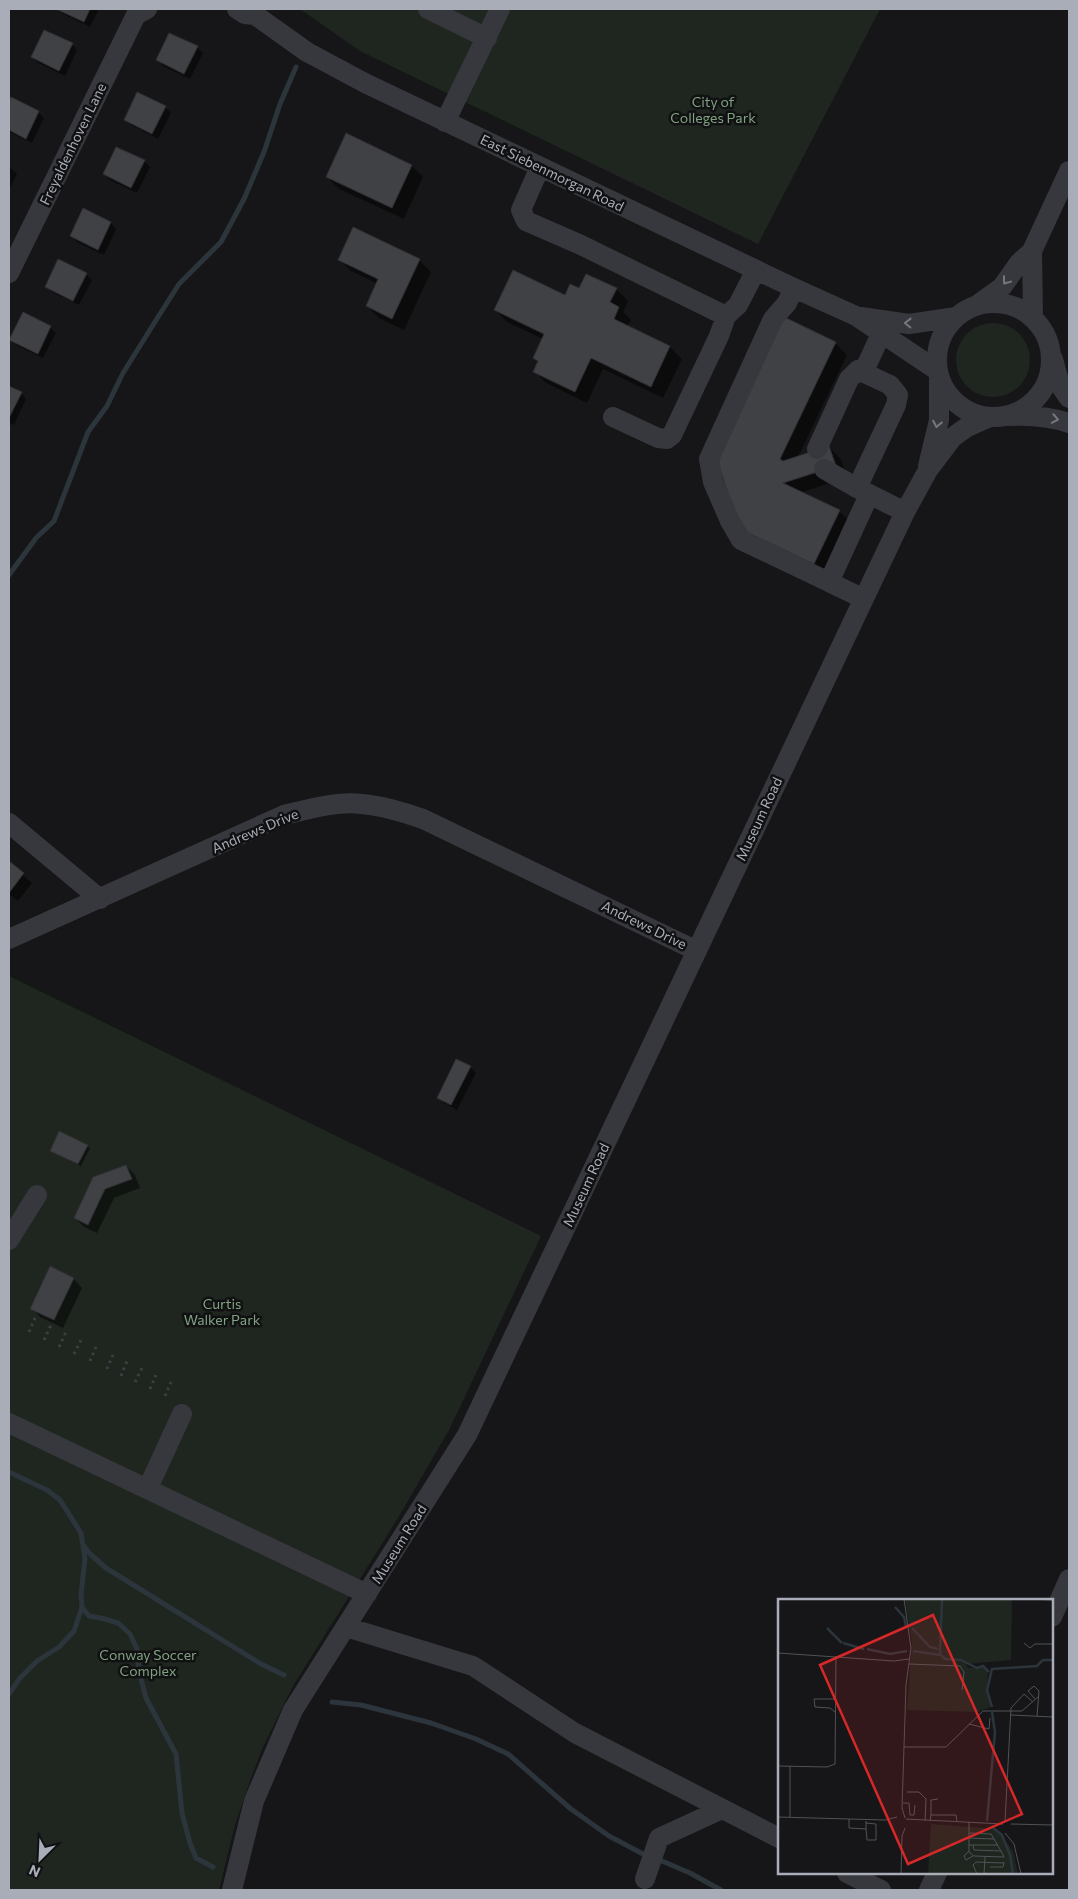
<svg xmlns="http://www.w3.org/2000/svg" width="1078" height="1899" viewBox="0 0 1078 1899" font-family="Commissioner,sans-serif">
<style>
.green{fill:#1e261f}
.shadow{fill:#0007}
.lines{fill:none;stroke-linecap:round;stroke-linejoin:round}
.stream{stroke:#2c353c;stroke-width:5}
.building{fill:#404145;stroke:#303034}
.path{stroke:#3d3f44;stroke-width:3;stroke-dasharray:2.5 4;stroke-linecap:butt}
.minor{stroke:#37383d;stroke-width:20}
.oneway{stroke:#757881}
.labels{text-anchor:middle;stroke-width:5;stroke-linejoin:round;paint-order:stroke}
.park-label{font-size:14px;fill:#7fa381;stroke:#111113}
.street-label{font-size:14px;fill:#a8adb8;stroke:#111113}
.inset-river{fill:none;stroke:#2c353c;stroke-width:2.5}
.inset-road{fill:none;stroke:#505258;stroke-width:1}
.view{fill:#d62828;fill-opacity:0.15;stroke:#d62828;stroke-width:2.5}
.inset-edge{fill:none;stroke:#a8adb8;stroke-width:2.5}
</style>
<rect width="100%" height="100%" fill="#161618"/>
<path class="green" d="M300,9H880L758,244L360,51Z
M956 360a37 37 0 1 1 74 0a37 37 0 1 1-74 0Z
M9,976L541,1236L449,1430L398,1518L293,1686L263,1747L250,1781L235,1825L219,1890H9Z"/>
<path class="shadow" d="M57,9H99L90,27L63,14Z
M72,44L77,50L65,76L38,63L32,57Z
M197,47L203,53L190,79L163,66L158,60Z
M11,99L38,112L44,118L32,143L9,132V104Z
M165,107L171,113L158,139L131,125L125,120Z
M144,161L150,167L137,193L110,180L104,174Z
M412,166L423,177L404,219L339,189L327,177Z
M9,167L17,174L9,190Z
M84,210L111,223L116,229L104,255L77,242L71,236Z
M339,259L419,260L431,272L404,330L379,318L367,306L378,284L351,271Z
M86,274L92,280L79,305L52,292L47,287Z
M616,289L628,301L623,312L631,320L627,327L670,347L682,359L663,398L603,369L587,403L546,383L534,371L539,362L534,358L543,339L507,322L495,310L565,296L580,290Z
M50,327L56,333L43,358L16,345L11,340Z
M835,343L847,355L798,457L829,447L841,459L847,477L800,493L839,511L851,523L827,575L742,528Z
M9,387L21,393L26,399L14,425L9,423Z
M9,863L32,883L18,901L10,895L9,897Z
M470,1067L476,1073L457,1110L444,1103L438,1097Z
M87,1146L90,1148L81,1166L51,1151Z
M126,1166L135,1175L140,1188L114,1198L97,1233L84,1227L75,1218Z
M51,1268L74,1279L82,1288L63,1328L40,1317L32,1308Z"/>
<g class="lines">
<path class="stream" d="M9,575L36,538L54,521L88,432L107,406L123,373L158,317L179,284L221,242L244,199L264,152L280,104L296,67
M9,1472L47,1490L60,1500L81,1533L85,1559L81,1594L82,1607L74,1631L59,1647L37,1661L20,1678L9,1694
M84,1546L90,1554L106,1568L261,1664L284,1675
M82,1607L89,1616L101,1618L118,1623L130,1634L137,1649L139,1671L146,1698L176,1754L182,1813L190,1843L196,1858L213,1867
M332,1702L361,1705L431,1723L476,1739L508,1754L571,1809L609,1836L643,1854
M662,1861L690,1873L721,1890"/>
</g>
<path class="building" d="M56,9H90L84,22Z
M44,30L73,43L59,71L31,57Z
M169,33L198,46L184,74L156,60Z
M137,92L166,106L152,134L124,120Z
M11,97L39,111L26,139L9,130V102Z
M346,133L412,165L392,208L326,177Z
M116,147L145,160L131,188L103,174Z
M83,208L111,222L98,250L70,236Z
M353,227L420,259L392,319L366,306L378,279L338,260Z
M58,259L87,273L73,301L45,287Z
M513,270L565,295L570,284L579,288L586,274L617,288L610,302L619,307L614,319L670,346L651,387L591,358L575,392L533,372L538,361L533,358L544,334L494,310Z
M23,312L51,326L38,354L9,340Z
M782,316L836,342L780,459L783,461L829,446L836,466L783,483L840,510L814,564L740,529L715,455Z
M9,386L22,392L9,418Z
M9,861L24,873L9,893Z
M456,1059L471,1066L451,1105L437,1098Z
M59,1131L88,1145L78,1164L50,1151Z
M126,1165L132,1179L105,1189L88,1225L74,1218L93,1177Z
M50,1266L74,1278L54,1320L30,1309Z"/>
<g class="lines">
<path class="path" d="M29,1332L35,1318
M44,1340L51,1325
M59,1347L66,1332
M74,1354L81,1340
M90,1361L96,1347
M107,1369L113,1355
M121,1376L127,1361
M135,1382L142,1368
M150,1389L156,1375
M165,1396L171,1382"/>
<path class="minor" d="M237,9L245,14L255,15L307,52L365,83L794,288L856,316L938,371
M428,9L487,38
M445,122L500,9
M540,167L521,210L526,221L581,245L726,316L738,305L756,270
M1032,251L1033,318
M9,273L136,15L147,9
M794,288L787,303L773,319L709,459L713,482L730,521L741,540L829,582
M937 360a57 57 0 1 1 114 0a57 57 0 1 1-114 0Z
M977,305L1002,287L1019,263L1032,251L1069,171
M861,317L909,324L956,317
M1053,359L1060,385L1069,398
M863,373L881,334
M1010,416C1030,415 1051,417 1069,423
M613,417L658,438L667,439L672,435L719,336L726,316
M817,449L849,379L858,370L890,385L898,395L896,405L857,488L905,512
M928,466L939,420V378
M824,469L857,488
M864,599L829,582L869,495
M9,823L100,899
M9,939L284,815C309,809 336,801 362,804C383,806 403,812 423,819L697,951
M9,1240L37,1195
M9,1423L367,1594
M148,1488L182,1414
M1052,1617L1069,1579
M346,1627L473,1666L575,1733L779,1838
M847,1873L881,1890
M645,1879L659,1838L722,1809
M232,1890L254,1801L293,1710L467,1435L905,512L928,470L953,437L967,427L990,417
M929,1890L937,1873"/>
</g>
<defs><path id="oneway-chevron" d="M-2-3.5L2.5 0L-2 3.5" fill="none" stroke-width="1.6" stroke-linecap="round" stroke-linejoin="round" transform="scale(1.25)"/></defs>
<g class="oneway">
<use href="#oneway-chevron" transform="translate(1006 281) rotate(127)"/>
<use href="#oneway-chevron" transform="translate(908 323) rotate(-179)"/>
<use href="#oneway-chevron" transform="translate(1055 419) rotate(11)"/>
<use href="#oneway-chevron" transform="translate(937 424) rotate(101)"/>
</g>
<g class="labels">
<g class="park-label">
<text x="713" y="107">City of<tspan x="713" dy="16">Colleges Park</tspan></text>
<text x="222" y="1309">Curtis<tspan x="222" dy="16">Walker Park</tspan></text>
<text x="148" y="1660">Conway Soccer<tspan x="148" dy="16">Complex</tspan></text>
</g>
<g class="street-label">
<text transform="translate(73 144) rotate(-64)" y="5">Freyaldenhoven Lane</text>
<text transform="translate(552 173) rotate(26)" y="5">East Siebenmorgan Road</text>
<text transform="translate(759 819) rotate(-65)" y="5">Museum Road</text>
<text transform="translate(255 831) rotate(-23)" y="5">Andrews Drive</text>
<text transform="translate(644 925) rotate(26)" y="5">Andrews Drive</text>
<text transform="translate(586 1185) rotate(-65)" y="5">Museum Road</text>
<text transform="translate(399 1544) rotate(-58)" y="5">Museum Road</text>
</g>
</g>
<g transform="translate(778 1599)">
<rect width="275" height="275" fill="#161618"/>
<path d="M127,0H234L233,61L188,65L190,69L205,68L210,73L209,93L213,108L200,113L129,111L134,44ZM153,225L219,230L235,252L240,275H150Z" fill="#1e261f"/>
<path class="inset-river" d="M164,0L162,55L167,60L183,61L199,69L205,67L211,73M117,8L126,18L128,28M49,29L64,44M134,29L152,48L160,50M65,44L86,50M89,50L112,55L129,52M135,52L162,56M214,108L209,91L214,70L259,67L265,61H274M209,222L217,133L214,113M214,228L224,236L232,256L235,275"/>
<path class="inset-road" d="M126,0L133,49L128,86L124,209L127,219M247,0L275,1M246,44L252,49L257,45H275M0,54L116,62L131,60M131,65L182,67L186,73L184,91M257,100L250,92L256,87L261,92L259,117M57,113L52,109L37,108L36,100H58M233,116L275,118M191,125L211,130L212,119M126,148H168L205,112H244L261,97M0,167L49,168L57,165L58,57M129,193H141L148,200L147,222M125,204H131L132,216H136L137,206M153,216V201L160,200M0,218L107,221L119,218M12,218V167M71,220V229L88,230V222M128,220L225,225M152,222L153,216H178L179,223M227,223L233,109L246,95L255,103M233,225L275,226M88,230L89,241H98V225L88,224M191,234L213,235L223,252L196,251L195,246H191V223M227,234L236,245L243,275M191,239L216,240M191,246V253L196,257L226,258L223,252M195,246H220M191,252L186,257L188,261L195,257M212,268H225L226,263M123,275L124,237L127,229M199,275L195,266L198,263L226,264M206,275L207,258"/>
<path class="view" d="M155,16L244,215L130,265L42,66Z"/>
<rect width="275" height="275" class="inset-edge"/>
</g>
<rect width="1078" height="1899" fill="none" stroke="#a8adb8" stroke-width="20"/>
<g transform="translate(40 1859) rotate(204)" stroke="#111113" stroke-width="4" paint-order="stroke">
<path d="M0-4L9 19L0 12L-9 19Z" fill="#a8adb8"/>
<text y="-8" font-size="14" font-weight="bold" text-anchor="middle" fill="#a8adb8">N</text>
</g>
</svg>
